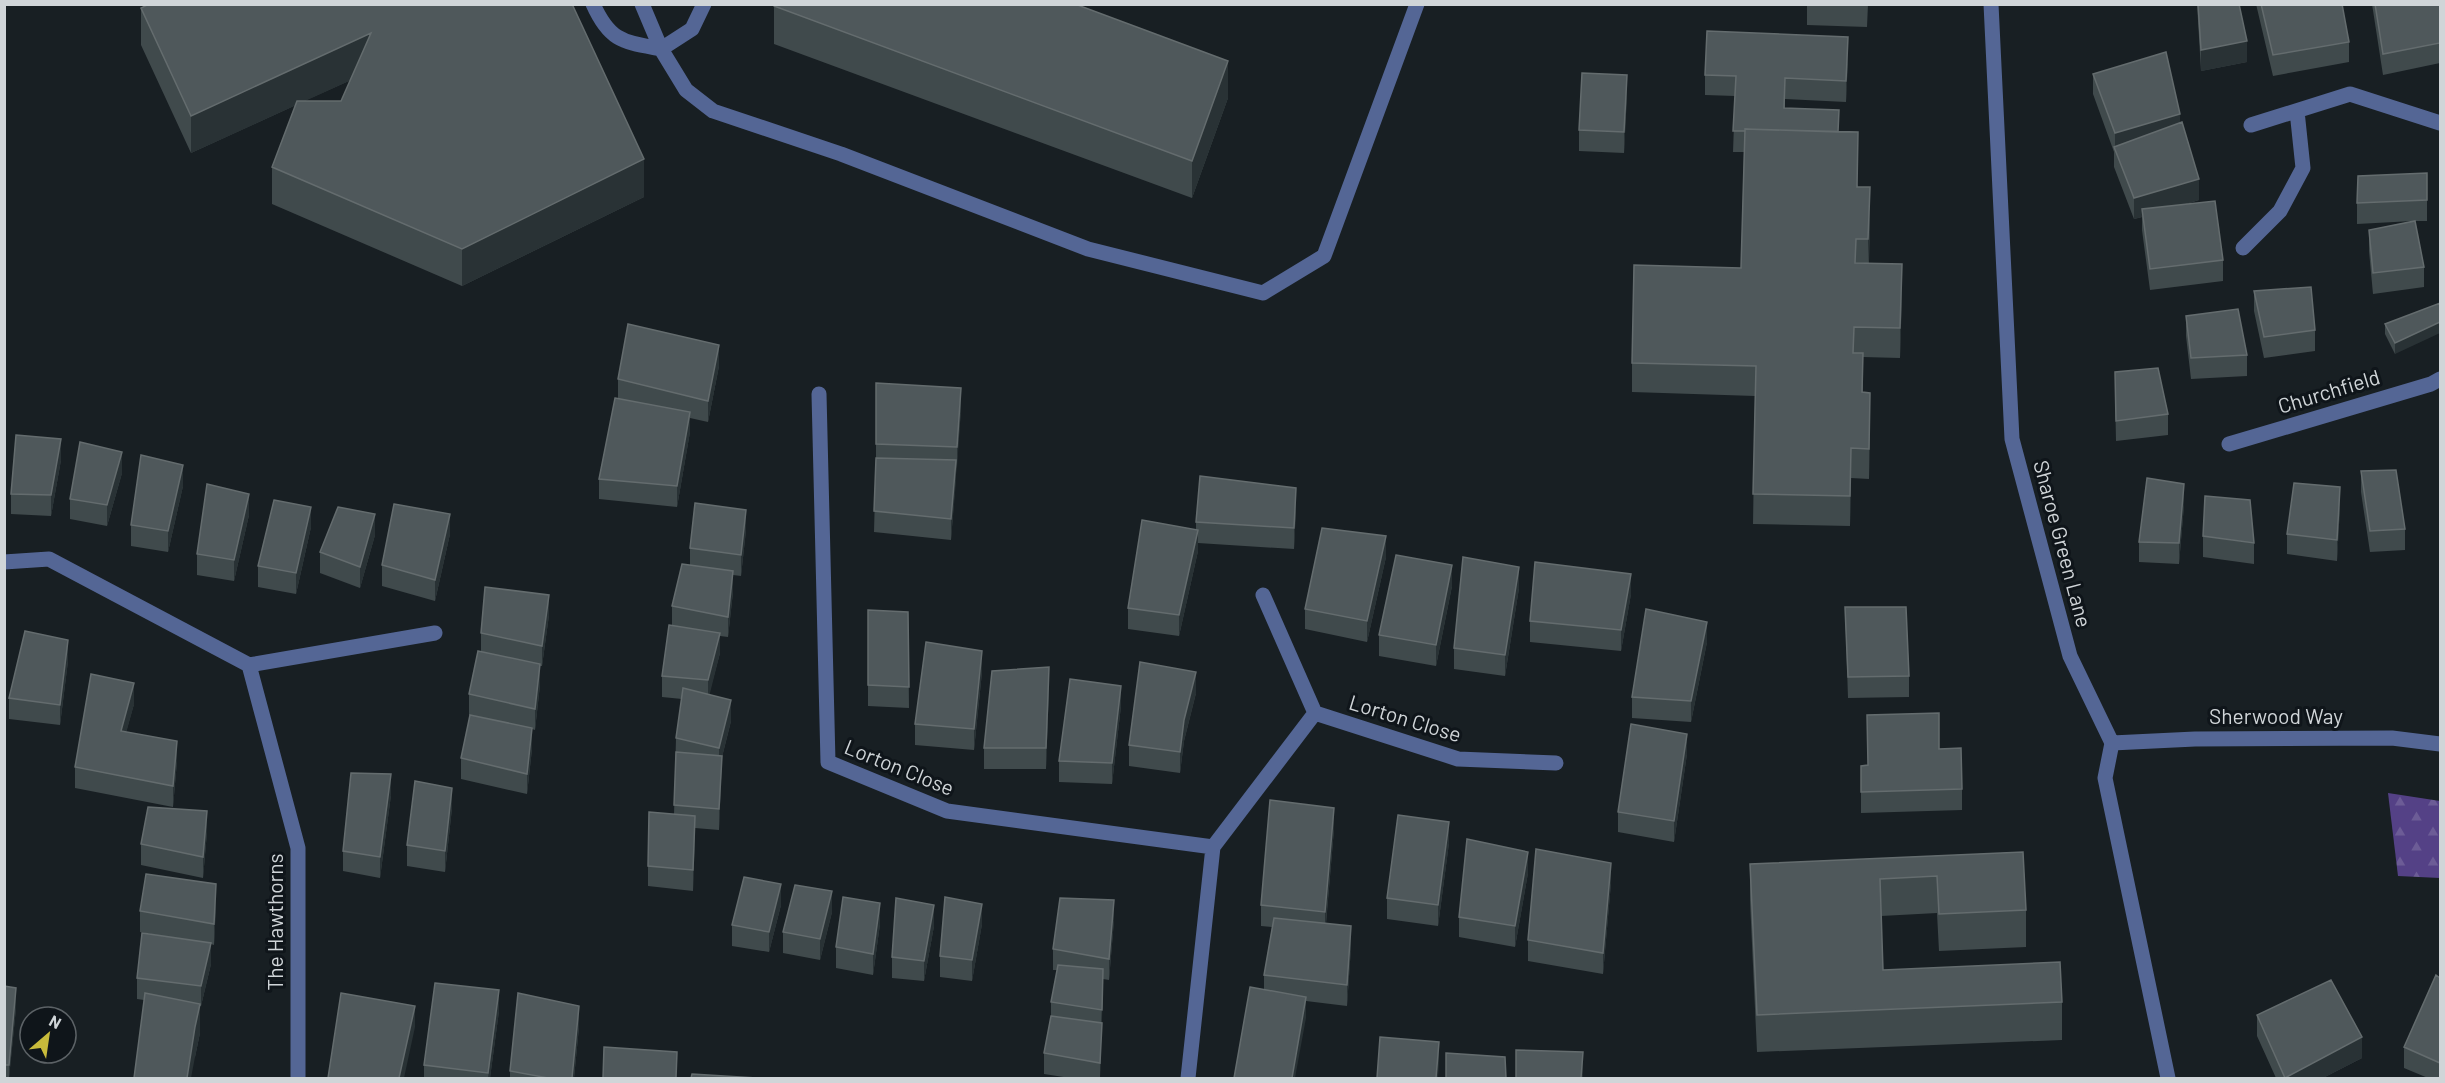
<svg xmlns="http://www.w3.org/2000/svg" width="2445" height="1083" viewBox="0 0 2445 1083" font-family="Barlow,sans-serif">
<style>
.forest{fill:url(#forest-firs)}
.lines{fill:none;stroke-linecap:round;stroke-linejoin:round}
.minor{stroke:#546695;stroke-width:15}
.wall{fill:#404a4c;fill-rule:evenodd}
.shaded-wall{fill:#293235}
.building{fill:#4f585b;stroke:#646c6e;stroke-width:1.5}
.labels{text-anchor:middle;stroke-width:6;stroke-linejoin:round;paint-order:stroke}
.street-label{font-size:21px;fill:#d0d5d8;stroke:#0f151a}
</style>
<defs>
<pattern id="forest-firs" width="22" height="20" patternUnits="userSpaceOnUse" patternTransform="scale(1.5)"><rect width="22" height="20" fill="#544186"/><path d="M5 1l3.5 6h-7zM16 11l3.5 6h-7z" fill="#6c5c96"/></pattern>
</defs>
<rect width="100%" height="100%" fill="#181f23"/>
<path class="forest" d="M2388,793L2440,801V878L2398,876Z"/>
<g class="lines">
<path class="minor" d="M593,4C610,42 624,42 661,49L692,29L704,4
M642,4L661,49L686,90L713,111L841,154L1088,249L1263,293L1324,256L1417,4
M1991,4L2012,439L2070,656L2112,743L2105,778L2168,1078
M2251,125L2350,94L2440,123
M2243,248L2280,211L2303,168L2297,111
M819,394L828,762L947,811L1213,847
M2229,444L2431,384L2440,379
M4,562L49,559L249,665L298,848V1078
M1263,595L1315,713L1458,759L1556,763
M249,665L435,633
M2112,743L2195,739L2392,738L2440,744
M1188,1078L1213,847L1315,713"/>
</g>
<path class="wall" d="M572,4L644,197L462,286L272,204V167L296,105L191,153L141,45V8ZM351,80L341,101H304Z
M1807,4H1868L1867,27L1807,25Z
M2197,4H2239L2247,62L2201,71Z
M2256,4H2342L2349,42V62L2273,76Z
M2372,4H2440V63L2383,75Z
M774,6L1228,98L1192,198L774,44Z
M1848,58L1846,102L1785,99V108L1839,132L1858,187L1870,216L1869,263L1902,294L1900,358L1863,357V392L1870,422L1869,479L1851,478L1850,526L1753,524L1755,396L1632,392V363L1741,268L1744,152H1733L1735,96L1705,95V75Z
M2093,74L2180,123L2199,200L2183,205L2223,260V281L2150,290L2142,230V217L2134,219L2114,167V152L2093,94Z
M1627,95L1624,153L1579,151V130Z
M2427,194V221H2415L2424,267V287L2373,294L2369,251V230L2413,221L2357,224V203Z
M2254,291L2315,330V351L2264,358L2254,311Z
M2440,303L2395,354L2385,334V324Z
M2186,316L2247,355V376L2191,379L2186,336Z
M719,366L708,422L690,418V432L677,507L599,499V479L618,399V379Z
M876,383L961,409L951,540L874,532L876,458Z
M2115,393L2168,414V435L2116,441Z
M61,460L51,516L11,514V494Z
M2361,471L2405,529V550L2370,552L2361,492Z
M122,473L107,526L70,519V499Z
M183,486L168,552L131,546V525Z
M2184,505L2179,564L2139,562V542Z
M2340,507L2337,561L2287,554V534Z
M1296,508L1294,549L1198,543V551L1179,636L1128,629V608L1196,530V522Z
M249,515L234,581L197,575V554Z
M311,527L296,594L258,587V566Z
M746,530L741,576L733,575V592L728,637L720,636V653L709,694L731,721L722,757L719,830L695,828L693,891L648,886V866L674,815L676,738L682,699L662,697V676L672,626V606L690,565V548Z
M450,534L435,601L382,586V565Z
M375,535L360,588L320,573V552Z
M2203,536L2254,543V564L2203,557Z
M1386,557L1367,642L1305,629V609Z
M1452,586L1436,666L1379,656V635Z
M1519,588L1505,676L1454,669V648Z
M1631,594L1621,651L1530,642V621Z
M1845,607L1909,676V697L1848,698Z
M868,610L908,612L909,708L868,706Z
M549,615L542,666H540V685L535,730L532,729V749L527,794L461,779V758L485,718L469,715V694L481,652V633Z
M1707,642L1691,722L1632,718V697Z
M68,661L60,725L9,719V698Z
M982,672L974,750L915,745V724Z
M1049,688L1046,769H984V748Z
M1196,693L1184,741L1180,773L1129,766V745Z
M134,704L126,732L177,761L173,807L75,788V767Z
M1121,706L1112,784L1059,782V761Z
M1867,715L1939,749L1962,789V810L1861,813V766L1868,765Z
M1687,754L1674,842L1618,832V812Z
M391,795L380,878L343,871V851Z
M452,808L445,872L407,866V845Z
M1334,829L1326,924L1351,947L1347,1006L1306,1001V1018L1264,990V975L1272,927L1261,926V905Z
M207,832L203,878L141,865V844Z
M1449,843L1438,926L1387,919V898Z
M2023,852L2026,910V947L1939,951L1937,913L1881,916L1883,970L2062,1002V1040L1757,1052L1750,901V864Z
M1528,873L1515,947L1459,937V917Z
M1611,883L1603,974L1528,961V940Z
M216,905L214,945L211,944V964L201,1006H200V1033L195,1057L144,1000L137,999V978L162,936L140,932V911Z
M781,905L769,952L732,946V925Z
M832,912L820,960L783,953V932Z
M1114,920L1109,980L1103,979L1100,1078H1070L1044,1074V1053L1051,1016V1002L1057,970H1053V949Z
M880,924L873,975L836,968V947Z
M982,924L972,981L940,977V956Z
M934,926L924,981L892,978V957Z
M2440,978V1078H2428L2404,1068V1047Z
M4,986L16,1008L9,1078H4Z
M499,1011L490,1078H424V1065Z
M2257,1015L2362,1058L2323,1078H2276L2257,1036Z
M579,1027L574,1078H510V1071Z"/>
<path class="shaded-wall" d="M371,33V71L191,153V116Z
M1848,37V58L1846,102V81Z
M2247,41V62L2201,71V50Z
M1228,61V98L1192,198V161Z
M1627,75V95L1624,153V132Z
M2180,114V135L2115,148V133Z
M644,159V197L462,286V249Z
M2199,179V200L2143,216L2142,209V217L2134,219V198Z
M1870,187V216L1868,269V239Z
M1902,264V294L1900,358V328Z
M2440,322V333L2395,354V343Z
M719,345V366L708,422V401Z
M961,388V409L957,468V447Z
M1870,393V422L1869,479V449Z
M690,412V432L677,507V486Z
M61,439V460L51,516V495Z
M1851,448V478L1850,526V496Z
M122,452V473L107,526V505Z
M956,460V481L951,540V519Z
M183,465V486L168,552V531Z
M2184,484V505L2179,564V543Z
M2340,487V507L2337,561V540Z
M1296,488V508L1294,549V528Z
M249,494V515L234,581V560Z
M311,507V527L296,594V573Z
M746,510V530L741,576V555Z
M375,514V535L360,588V567Z
M450,514V534L435,601V580Z
M1198,530V551L1179,636V615Z
M1386,536V557L1367,642V621Z
M1452,565V586L1436,666V645Z
M1519,567V588L1505,676V655Z
M733,571V592L728,637V617Z
M1631,574V594L1621,651V630Z
M549,595V615L542,666V646Z
M1707,622V642L1691,722V701Z
M720,633V653L708,701V680Z
M68,640V661L60,725V705Z
M982,651V672L974,750V729Z
M540,664V685L535,730V709Z
M1049,667V688L1046,769V748Z
M1196,672V693L1184,741L1180,773V752L1184,720Z
M134,683V704L121,752V731Z
M1121,686V706L1112,784V763Z
M731,700V721L722,757L719,830V748Z
M532,728V749L527,794V774Z
M1687,734V754L1674,842V821Z
M177,741V761L173,807V786Z
M391,774V795L380,878V857Z
M452,788V808L445,872V851Z
M1334,808V829L1325,933V912Z
M207,811V832L203,878V857Z
M695,816V837L693,891V870Z
M1449,822V843L1438,926V905Z
M1528,852V873L1515,947V926Z
M1611,863V883L1603,974V953Z
M216,884V905L214,945V924Z
M781,884V905L769,952V932Z
M832,891V912L820,960V939Z
M1114,900V920L1109,980V959Z
M880,903V924L873,975V954Z
M982,904V924L972,981V960Z
M934,905V926L924,981V961Z
M1351,926V947L1347,1006V985Z
M211,943V964L201,1006V986Z
M1103,969V990L1100,1078V1063Z
M16,988V1008L9,1078V1065Z
M499,990V1011L490,1078H488Z
M1306,997V1018L1295,1078H1292Z
M200,1004V1033L195,1057L191,1078H187L195,1027Z
M415,1006V1027L404,1078H399Z
M579,1006V1027L574,1078H572Z
M2362,1037V1058L2323,1078H2285Z
M1439,1042V1063L1438,1078H1436Z
M1583,1052V1078H1581Z"/>
<path class="building" d="M149,4H572L644,159L462,249L272,167L297,101H341L371,33L191,116L141,8Z
M774,4H1075L1228,61L1192,161L774,6Z
M2198,4H2239L2247,41L2201,50Z
M2261,4H2342L2349,42L2273,55Z
M2375,4H2440V43L2383,54Z
M1707,31L1848,37L1846,81L1785,78L1784,108L1839,110L1838,132L1745,129V131H1733L1736,76L1705,75Z
M2166,52L2180,114L2115,133L2093,74Z
M1582,73L1627,75L1624,132L1579,130Z
M2182,122L2199,179L2134,198L2114,147Z
M1745,129L1858,132L1857,187H1870L1868,239H1856L1855,263L1902,264L1900,328L1854,327L1853,353H1863L1862,392L1870,393L1869,449L1851,448L1850,496L1753,494L1756,366L1632,363L1634,265L1741,268Z
M2427,173V200L2357,203L2358,176Z
M2215,201L2223,260L2150,269L2142,209Z
M2415,221L2424,267L2373,273L2369,230Z
M2311,287L2315,330L2264,337L2254,291Z
M2440,303V322L2395,343L2385,324Z
M2238,309L2247,355L2191,358L2186,316Z
M628,324L719,345L708,401L618,379Z
M2158,368L2168,414L2116,421L2115,372Z
M876,383L961,388L957,447L876,444Z
M615,398L690,412L677,486L599,479Z
M16,435L61,439L51,495L11,494Z
M80,442L122,452L107,505L70,499Z
M141,455L183,465L168,531L131,525Z
M876,458L956,460L951,519L874,511Z
M2396,470L2405,529L2370,531L2361,471Z
M1200,476L1296,488L1294,528L1196,522Z
M2147,478L2184,484L2179,543L2139,542Z
M2294,483L2340,487L2337,540L2287,534Z
M207,484L249,494L234,560L197,554Z
M2205,496L2250,500L2254,543L2203,536Z
M274,500L311,507L296,573L258,566Z
M695,503L746,510L741,555L690,548Z
M394,504L450,514L435,580L382,565Z
M338,507L375,514L360,567L320,552Z
M1142,520L1198,530L1179,615L1128,608Z
M1322,528L1386,536L1367,621L1305,609Z
M1396,555L1452,565L1436,645L1379,635Z
M1463,557L1519,567L1505,655L1454,648Z
M1535,562L1631,574L1621,630L1530,621Z
M682,564L733,571L728,617L672,606Z
M485,587L549,595L542,646L481,633Z
M1845,607H1906L1909,676L1848,677Z
M1646,609L1707,622L1691,701L1632,697Z
M868,610L908,612L909,687L868,685Z
M669,625L720,633L708,680L662,676Z
M25,631L68,640L60,705L9,698Z
M926,642L982,651L974,729L915,724Z
M478,651L540,664L535,709L469,694Z
M1140,662L1196,672L1184,720L1180,752L1129,745Z
M1049,667L1046,748H984L992,671Z
M91,674L134,683L121,731L177,741L173,786L75,767Z
M1070,679L1121,686L1112,763L1059,761Z
M683,688L731,700L719,748L676,738Z
M1939,713V749L1961,748L1962,789L1861,792V766L1868,765L1867,715Z
M470,715L532,728L527,774L461,758Z
M1631,724L1687,734L1674,821L1618,812Z
M676,752L722,756L719,809L674,805Z
M351,773L391,774L380,857L343,851Z
M415,781L452,788L445,851L407,845Z
M1270,800L1334,808L1325,912L1261,905Z
M148,807L207,811L203,857L141,844Z
M649,812L695,816L693,870L648,866Z
M1398,815L1449,822L1438,905L1387,898Z
M1467,839L1528,852L1515,926L1459,917Z
M1536,849L1611,863L1603,953L1528,940Z
M2023,852L2026,910L1939,914L1937,876L1880,879L1883,970L2060,962L2062,1002L1757,1015L1750,864Z
M146,874L216,884L214,924L140,911Z
M744,877L781,884L769,932L732,925Z
M795,885L832,891L820,939L783,932Z
M843,897L880,903L873,954L836,947Z
M945,897L982,904L972,960L940,956Z
M896,898L934,905L924,961L892,957Z
M1060,898L1114,900L1109,959L1053,949Z
M1274,918L1351,926L1347,985L1264,975Z
M142,933L211,943L201,986L137,978Z
M1058,965L1103,969L1102,1010L1051,1002Z
M2436,975L2440,978V1063L2404,1047Z
M2331,980L2362,1037L2285,1078L2257,1015Z
M435,983L499,990L488,1073L424,1065Z
M4,986L16,988L9,1065H4Z
M1250,987L1306,997L1292,1078H1234Z
M145,993L200,1004L195,1027L187,1078H134Z
M341,993L415,1006L399,1078H328Z
M518,993L579,1006L572,1078H548L510,1071Z
M1051,1016L1102,1023L1100,1063L1044,1053Z
M1380,1037L1439,1042L1436,1078H1377Z
M604,1047L677,1052L676,1078H603Z
M1516,1050L1583,1052L1581,1078H1516Z
M1446,1053L1505,1057L1506,1078H1446Z
M692,1074L757,1078H691Z"/>
<g class="labels">
<g class="street-label">
<text transform="translate(2329 392) rotate(-17)" y="7">Churchfield</text>
<text transform="translate(2062 544) rotate(75)" y="7">Sharoe Green Lane</text>
<text x="2276" y="724">Sherwood Way</text>
<text transform="translate(1405 719) rotate(17)" y="7">Lorton Close</text>
<text transform="translate(899 768) rotate(22)" y="7">Lorton Close</text>
<text transform="translate(276 922) rotate(-90)" y="7">The Hawthorns</text>
</g>
</g>
<rect width="2445" height="1083" fill="none" stroke="#d0d5d8" stroke-width="12"/>
<g transform="translate(48 1035) rotate(29)"><circle r="28" fill="#0f151a" stroke="#5c6266" stroke-width="1.5"/>
<path d="M0-4.5L10 22L0 15L-10 22Z" fill="#c8bb3b"/>
<text y="-9" font-size="16" font-weight="bold" text-anchor="middle" fill="#d0d5d8">N</text>
</g>
</svg>
